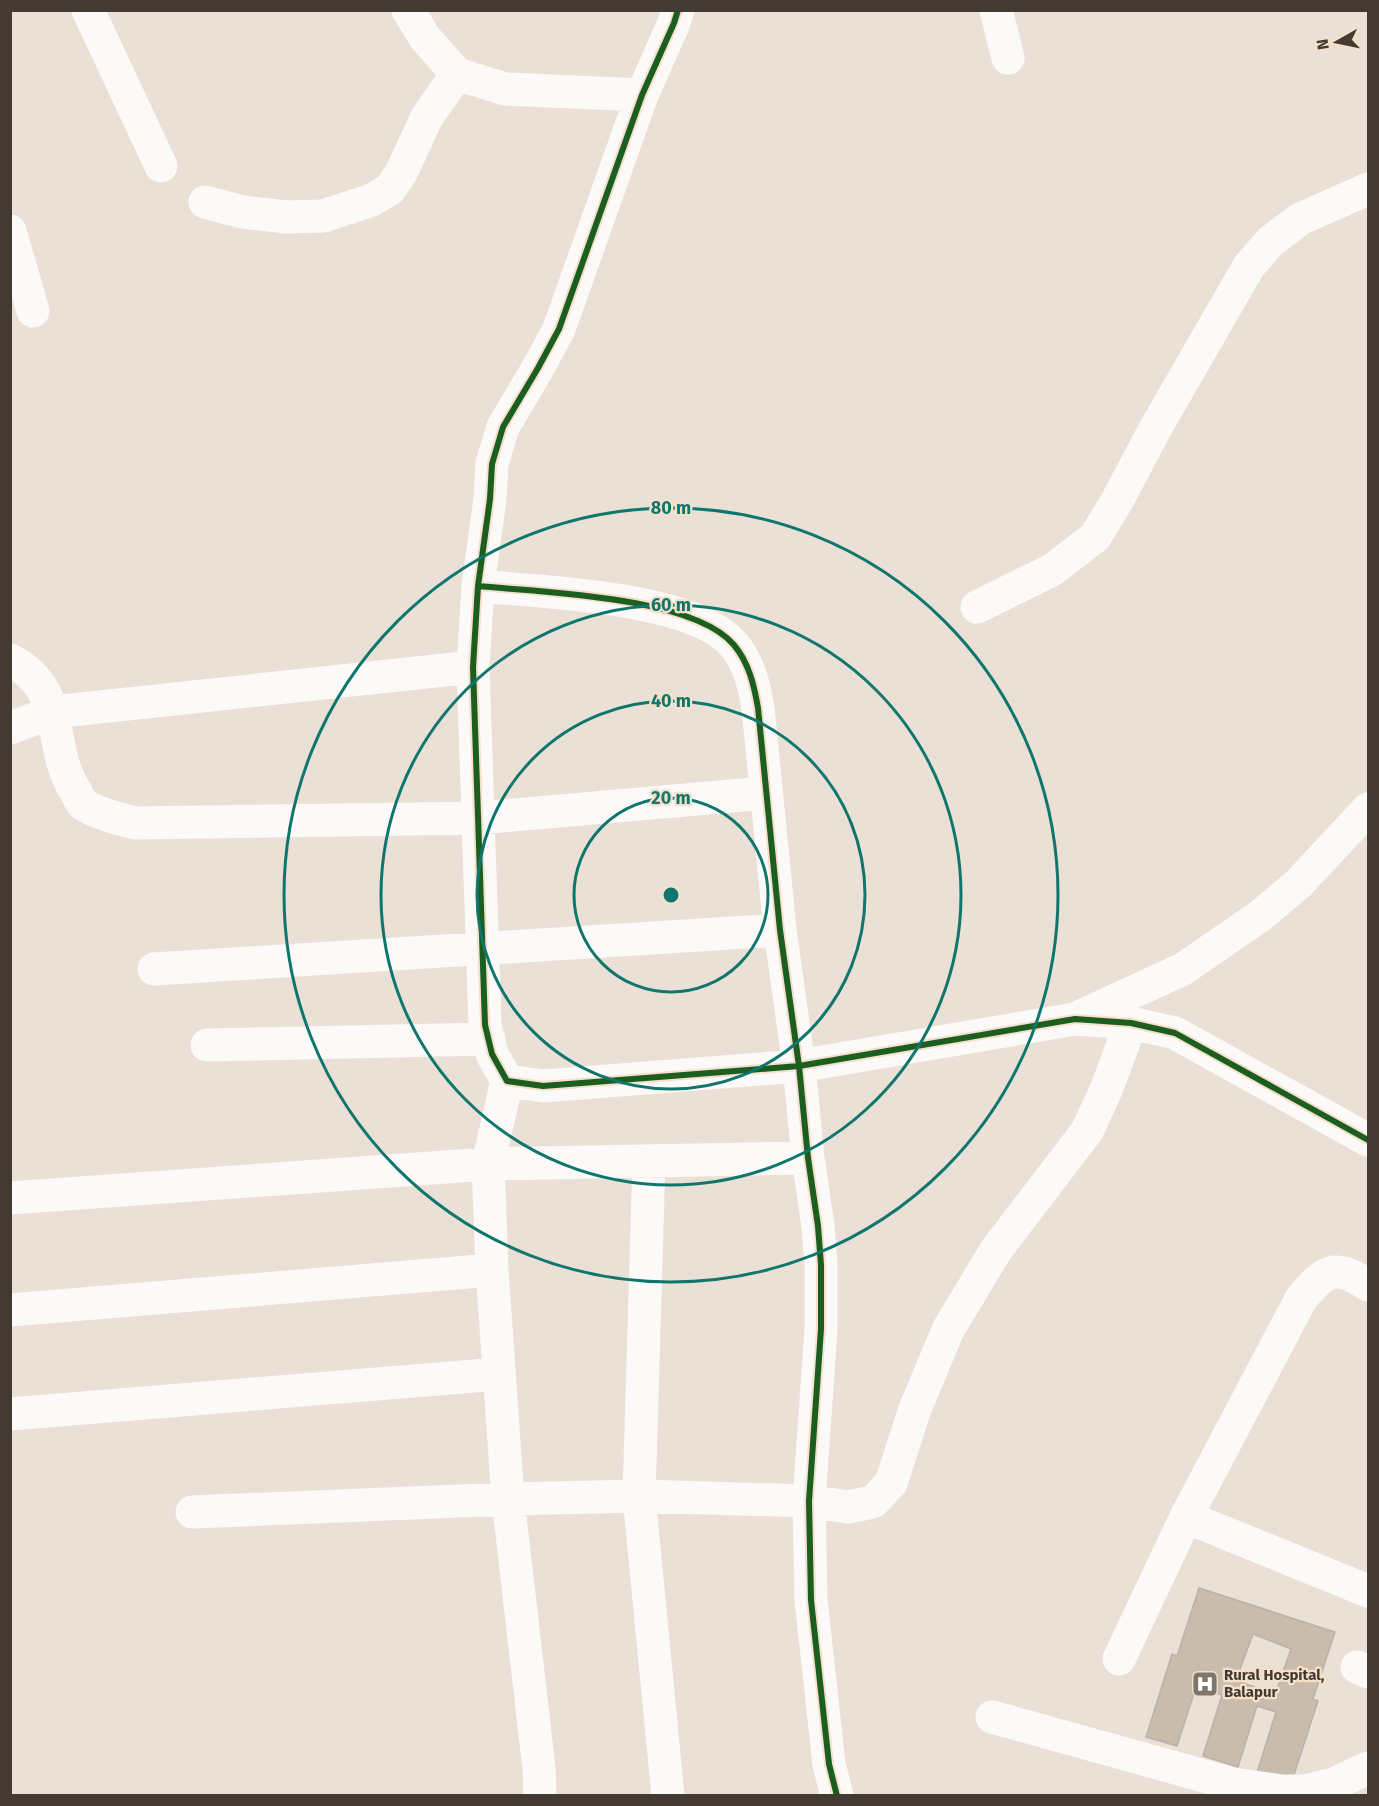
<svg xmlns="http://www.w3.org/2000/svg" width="1379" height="1806" viewBox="0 0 1379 1806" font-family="'Fira Sans',sans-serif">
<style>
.building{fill:#c9bcad;stroke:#bab2a9;stroke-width:1.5;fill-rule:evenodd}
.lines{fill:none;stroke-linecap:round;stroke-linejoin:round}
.minor{stroke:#fcfaf9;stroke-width:33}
.cycleway-casing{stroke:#f5e0cb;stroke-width:10}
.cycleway{stroke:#1b5e20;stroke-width:6}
.ring{fill:none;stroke:#0f766e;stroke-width:3}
.labels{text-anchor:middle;stroke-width:4.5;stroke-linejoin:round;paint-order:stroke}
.poi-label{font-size:15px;font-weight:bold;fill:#433b32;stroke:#f5e0cb;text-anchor:start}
.centre{fill:#0f766e;stroke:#f5e0cb;stroke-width:3}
.ring-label{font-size:18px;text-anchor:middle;font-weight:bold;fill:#0f766e;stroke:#f5e0cb;stroke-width:4.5;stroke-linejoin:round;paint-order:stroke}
</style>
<rect width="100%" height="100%" fill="#ebe0d5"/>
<path class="building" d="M1199,1588L1335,1632L1313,1699L1318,1701L1290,1787L1256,1776L1276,1712L1257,1706L1238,1767L1203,1756L1222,1695L1196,1687L1177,1746L1146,1737L1172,1654L1177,1656ZM1253,1634L1291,1649L1275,1695L1236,1680Z"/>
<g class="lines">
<path class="minor" d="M88,10L161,166
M408,10L425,38L457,74L505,89L642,95
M678,10L674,23L642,95L559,329L538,368L503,427L492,464L490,499L478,586L473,667L485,1025L492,1054L507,1081L543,1086L799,1066L1075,1019L1131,1023L1175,1033L1368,1140
M996,10L1008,58
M205,202L242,212L287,217L323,216L372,200L390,189L401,173L427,117L457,74
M10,231L33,311
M478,586C539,592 693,596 734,645C749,663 754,685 758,708L780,930L799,1066L808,1158L818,1226L821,1265V1329L809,1501L811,1600L829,1764L837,1796
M977,607L1052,570L1095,537L1118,499L1155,429L1249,266L1271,241L1300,219L1368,189
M10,660C69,690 46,747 76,792C78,796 80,801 83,804C93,812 123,820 135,823L479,818L765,793
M10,728L53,712L473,667
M154,969L780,930
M1079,1017L1183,969L1260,916L1299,883L1368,809
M207,1045L489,1039
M507,1081L488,1164L492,1270L508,1499L539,1768L540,1796
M649,1161L639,1496L668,1796
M10,1198L488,1164L808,1158
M10,1310L492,1270
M10,1414L499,1374
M192,1512L508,1499L639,1496L809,1501L848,1507L873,1502L891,1483L915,1409L948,1330L996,1250L1087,1131L1106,1090L1131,1023
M1186,1517L1368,1591
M1119,1659L1186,1517L1301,1299C1325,1270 1334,1263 1368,1285
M1357,1667L1368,1672
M992,1717L1233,1784L1282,1791H1306L1334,1784L1368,1768"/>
<defs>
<path id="cycleway" d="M678,10L674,23L642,95L559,329L538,368L503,427L492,464L490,499L478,586L473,667L485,1025L492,1054L507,1081L543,1086L799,1066L1075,1019L1131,1023L1175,1033L1368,1140
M478,586C539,592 693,596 734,645C749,663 754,685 758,708L780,930L799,1066L808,1158L818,1226L821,1265V1329L809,1501L811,1600L829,1764L837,1796"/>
</defs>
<use href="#cycleway" class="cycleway-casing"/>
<use href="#cycleway" class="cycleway"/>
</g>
<g class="ring">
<circle cx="671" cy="895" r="97"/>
<circle cx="671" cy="895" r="194"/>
<circle cx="671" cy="895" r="290"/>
<circle cx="671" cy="895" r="387"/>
</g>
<defs>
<symbol id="hospital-square" viewBox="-11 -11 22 22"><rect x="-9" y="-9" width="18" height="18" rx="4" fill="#7e756b" stroke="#f5e0cb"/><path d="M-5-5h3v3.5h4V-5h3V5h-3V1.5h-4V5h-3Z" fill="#fff"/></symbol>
</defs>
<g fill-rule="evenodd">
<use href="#hospital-square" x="1190" y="1669" width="30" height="30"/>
</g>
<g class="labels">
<g class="poi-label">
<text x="1224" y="1680">Rural Hospital,<tspan x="1224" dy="17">Balapur</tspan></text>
</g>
</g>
<circle cx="671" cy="895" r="9" class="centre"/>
<g class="ring-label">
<text x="671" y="514">80 m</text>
<text x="671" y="611">60 m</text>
<text x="671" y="707">40 m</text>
<text x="671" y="804">20 m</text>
</g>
<rect width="1379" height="1806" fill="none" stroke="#433b32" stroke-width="24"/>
<g transform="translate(1337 42) rotate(261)" stroke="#f5e0cb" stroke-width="4.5" paint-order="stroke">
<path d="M0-4.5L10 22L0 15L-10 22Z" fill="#433b32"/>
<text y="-9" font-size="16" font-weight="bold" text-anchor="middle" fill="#433b32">N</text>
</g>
</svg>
